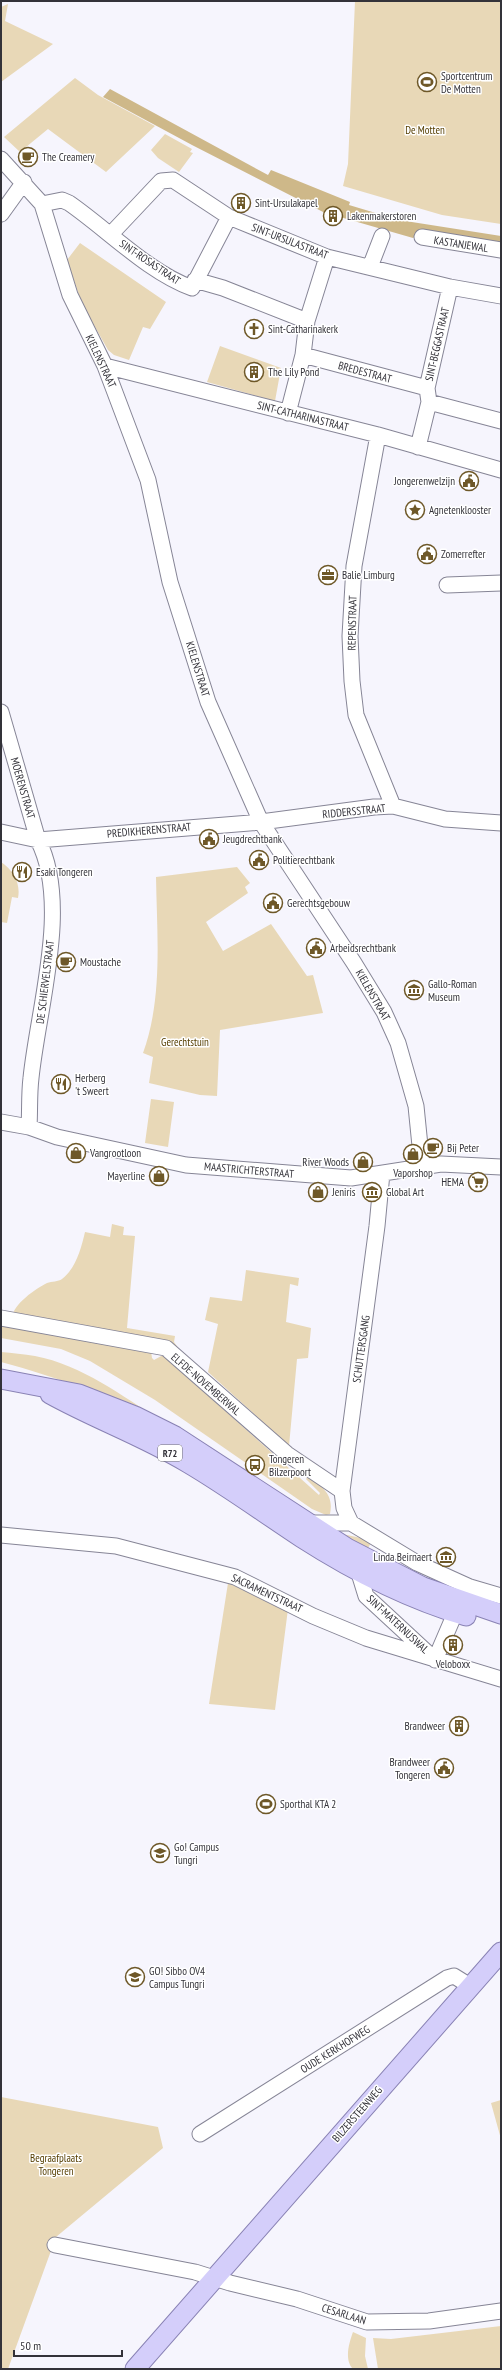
<svg xmlns="http://www.w3.org/2000/svg" width="502" height="2370" viewBox="0 0 502 2370" font-family="'PT Sans Narrow',sans-serif">
<style>
.green{fill:#e8d8b7}
.water{fill:#ceb889}
.lines{fill:none;stroke-linecap:round;stroke-linejoin:round}
.minor-casing{stroke:#868596;stroke-width:17}
.major-casing{stroke:#8982b4;stroke-width:21}
.minor{stroke:#fff;stroke-width:15}
.major{stroke:#d4cefa;stroke-width:19}
.labels{text-anchor:middle;stroke-width:3;stroke-linejoin:round;paint-order:stroke}
.shield{fill:#fff;stroke:#707074;stroke-width:1}
.shield-label{font-size:10px;font-weight:bold;fill:#333239}
.poi-label{font-size:11px;fill:#333239;stroke:#fff;text-anchor:start}
.park-label{font-size:11px;fill:#553e01;stroke:#fff}
.street-label{font-size:11px;fill:#333239;stroke:#fff}
</style>
<rect width="100%" height="100%" fill="#f6f5fd"/>
<path class="green" d="M355,1H501V224L442,215L343,186L348,164Z
M8,4L5,21L53,44L1,82V7Z
M75,78L98,95L155,126L106,172L48,129L20,152L4,137Z
M165,134L192,149L190,152L193,153L179,172L158,158L151,150Z
M80,243L166,302L150,329L143,327L129,360L114,355L108,350L82,304L67,260Z
M220,346L281,368L275,401L207,382Z
M1,862C13,870 21,883 18,898L12,897L7,923L1,922Z
M237,867L250,883L245,887L248,893L206,922L223,951L271,924L307,976L313,975L323,1013L220,1030L217,1096L200,1095L149,1083L153,1057L143,1053C163,998 157,936 156,877Z
M151,1099L174,1102L168,1147L145,1143Z
M112,1224L124,1227L123,1235L135,1236L127,1328L175,1336L174,1342L179,1349L12,1317C14,1304 35,1289 47,1283C52,1281 58,1282 62,1279C76,1268 81,1249 85,1232L110,1237Z
M246,1270L299,1278L298,1286L290,1284L286,1322L311,1328L308,1358L297,1359L289,1446L208,1372L218,1324L205,1320L210,1297L242,1301Z
M1,1323L151,1351L152,1358L154,1360L163,1355L319,1495L320,1493L306,1479L308,1476C323,1487 334,1495 330,1514L326,1515L312,1509L155,1400L90,1361L61,1349L1,1338Z
M1,1352C12,1353 24,1354 35,1356C82,1365 122,1396 162,1421C107,1396 60,1378 1,1362Z
M333,1532L361,1538L371,1543L368,1548L380,1556L455,1595Z
M228,1583L288,1609L275,1710L209,1704Z
M1,2097L158,2127L163,2148L56,2237L8,2369H1Z
M501,2100V2139L491,2103Z
M501,2326V2369H378L373,2338L391,2339Z
M353,2332L366,2338L365,2356L368,2369H353C344,2360 349,2343 353,2332Z"/>
<path class="water" d="M110,89L268,175L271,170L350,202L349,205L399,220L501,236V245L421,232L413,238L340,217L338,211L334,209L327,214L192,145L103,97Z"/>
<g class="lines">
<defs>
<path id="minor" d="M1,159L42,204L70,295L105,366L148,480L170,582L208,702L261,822L354,963L384,1012L398,1043L416,1106L422,1166
M42,204L62,200L69,203C108,230 148,272 192,288L229,217
M1,214L24,182
M111,234L161,181L173,180L229,217L327,257L450,287L501,296
M422,237L501,250
M370,267L382,236
M195,280L223,288L307,321
M303,355L427,388
M105,366L378,435L501,470
M429,402L501,421
M288,413L303,355L307,321L327,257
M378,435L354,566L350,636L352,681L356,715L393,806
M418,447L429,402L427,388L450,287
M447,585L501,583
M1,712L38,840C71,904 38,1008 31,1078C29,1094 30,1110 29,1127
M1,832L38,840L63,838L261,822L374,807L393,806L445,819L501,823
M1,1122L29,1127L57,1137L186,1165L351,1178L441,1164L501,1167
M1,1318L166,1348L287,1454L342,1491
M308,1523H351L417,1563L470,1587L501,1596
M351,1523L344,1508L342,1491L377,1226L382,1173
M1,1535L116,1546L235,1577L313,1616L366,1638L501,1679
M358,1570L366,1596L433,1658
M435,1660L459,1604
M200,2134L447,1978L454,1976L470,1986
M55,2245L195,2272L230,2283L297,2299L367,2322L429,2321L501,2311"/>
<path id="major" d="M1,1379L79,1394L135,1416L175,1436L347,1548L423,1587L501,1614
M50,1394C95,1419 143,1436 188,1463C227,1486 264,1513 302,1538C352,1570 408,1599 466,1616
M135,2369L501,1952"/>
</defs>
<use href="#minor" class="minor-casing"/>
<use href="#major" class="major-casing"/>
<use href="#minor" class="minor"/>
<use href="#major" class="major"/>
</g>
<defs>
<symbol id="stadium-ring" viewBox="-11 -11 22 22"><circle r="9.5" fill="#fff" stroke="#6e5828" stroke-width="1.5"/><path d="M0-5a6.5 5 0 1 0 0 10a6.5 5 0 1 0 0-10ZM-3.5-1.8h7v3.6h-7Z" fill="#6e5828"/></symbol>
<symbol id="cafe-ring" viewBox="-11 -11 22 22"><circle r="9.5" fill="#fff" stroke="#6e5828" stroke-width="1.5"/><path d="M-5.5-4.5H6V0H3Q3 3.5 0 3.5H-2.5Q-5.5 3.5-5.5 0ZM3-3.2v2h1.7v-2ZM-6 4.5H4V6H-6Z" fill="#6e5828"/></symbol>
<symbol id="building-ring" viewBox="-11 -11 22 22"><circle r="9.5" fill="#fff" stroke="#6e5828" stroke-width="1.5"/><path d="M-4-6H4V6H1V3H-1V6H-4ZM-2.5-4.3h1.7v1.8h-1.7ZM.8-4.3h1.7v1.8H.8ZM-2.5-1h1.7V.8h-1.7ZM.8-1h1.7V.8H.8Z" fill="#6e5828"/></symbol>
<symbol id="church-ring" viewBox="-11 -11 22 22"><circle r="9.5" fill="#fff" stroke="#6e5828" stroke-width="1.5"/><path d="M-1.2-6h2.4v3.5h3.3v2.4h-3.3V6h-2.4V-.1h-3.3v-2.4h3.3Z" fill="#6e5828"/></symbol>
<symbol id="civic-ring" viewBox="-11 -11 22 22"><circle r="9.5" fill="#fff" stroke="#6e5828" stroke-width="1.5"/><path d="M-.6-6.5H3V-4.5H.6V-3L4-1V1h2V6H-6V1h2V-1L-.6-3ZM-1.2 2.5V6h2.4V2.5Z" fill="#6e5828"/></symbol>
<symbol id="sight-ring" viewBox="-11 -11 22 22"><circle r="9.5" fill="#fff" stroke="#6e5828" stroke-width="1.5"/><path d="M0-6L1.8-2.2L6-1.7L2.9 1.2L3.7 5.4L0 3.3L-3.7 5.4L-2.9 1.2L-6-1.7L-1.8-2.2Z" fill="#6e5828"/></symbol>
<symbol id="office-ring" viewBox="-11 -11 22 22"><circle r="9.5" fill="#fff" stroke="#6e5828" stroke-width="1.5"/><path d="M-6-3h4V-5.5h4V-3h4V5H-6ZM-1-4.5V-3h2v-1.5ZM-6 0V1H6V0Z" fill="#6e5828"/></symbol>
<symbol id="restaurant-ring" viewBox="-11 -11 22 22"><circle r="9.5" fill="#fff" stroke="#6e5828" stroke-width="1.5"/><path d="M-5-6h1v4h1v-4h1v4h1v-4h1v5L-1.5 .5V6h-2V.5L-5-1ZM5-6V6H3V1.5H1.5Q1.5-4 5-6Z" fill="#6e5828"/></symbol>
<symbol id="museum-ring" viewBox="-11 -11 22 22"><circle r="9.5" fill="#fff" stroke="#6e5828" stroke-width="1.5"/><path d="M0-6L6-3V-2H-6V-3ZM-5-1h2V3h-2ZM-1-1h2V3h-2ZM3-1h2V3H3ZM-6 4H6V6H-6Z" fill="#6e5828"/></symbol>
<symbol id="shop-ring" viewBox="-11 -11 22 22"><circle r="9.5" fill="#fff" stroke="#6e5828" stroke-width="1.5"/><path d="M-5-2.5h2.3a2.7 3.5 0 0 1 5.4 0H5L5.5 6h-11ZM-1.5-2.5h3a1.5 2.3 0 0 0-3 0Z" fill="#6e5828"/></symbol>
<symbol id="supermarket-ring" viewBox="-11 -11 22 22"><circle r="9.5" fill="#fff" stroke="#6e5828" stroke-width="1.5"/><path d="M-6-5.5h2.5l.6 2H6L4.5 2H-2.5L-4.4-4H-6ZM-1.5 3.2a1.3 1.3 0 1 0 .1 0ZM3 3.2a1.3 1.3 0 1 0 .1 0Z" fill="#6e5828"/></symbol>
<symbol id="bus-ring" viewBox="-11 -11 22 22"><circle r="9.5" fill="#fff" stroke="#6e5828" stroke-width="1.5"/><path d="M-5-6H5V4H4V6H2V4H-2V6H-4V4H-5ZM-3.5-4V0h7V-4ZM-3.5 1.2v1.5H-2V1.2ZM2 1.2v1.5H3.5V1.2Z" fill="#6e5828"/></symbol>
<symbol id="school-ring" viewBox="-11 -11 22 22"><circle r="9.5" fill="#fff" stroke="#6e5828" stroke-width="1.5"/><path d="M0-5L7-2L0 1L-7-2ZM-4 1L0 2.5L4 1V4Q0 6-4 4Z" fill="#6e5828"/></symbol>
</defs>
<g fill-rule="evenodd">
<use href="#stadium-ring" x="416" y="71" width="22" height="22"/>
<use href="#cafe-ring" x="17" y="146" width="22" height="22"/>
<use href="#building-ring" x="230" y="192" width="22" height="22"/>
<use href="#building-ring" x="322" y="205" width="22" height="22"/>
<use href="#church-ring" x="243" y="318" width="22" height="22"/>
<use href="#building-ring" x="243" y="361" width="22" height="22"/>
<use href="#civic-ring" x="458" y="470" width="22" height="22"/>
<use href="#sight-ring" x="404" y="499" width="22" height="22"/>
<use href="#civic-ring" x="416" y="543" width="22" height="22"/>
<use href="#office-ring" x="317" y="564" width="22" height="22"/>
<use href="#civic-ring" x="198" y="828" width="22" height="22"/>
<use href="#civic-ring" x="248" y="849" width="22" height="22"/>
<use href="#restaurant-ring" x="11" y="861" width="22" height="22"/>
<use href="#civic-ring" x="262" y="892" width="22" height="22"/>
<use href="#civic-ring" x="305" y="937" width="22" height="22"/>
<use href="#cafe-ring" x="55" y="951" width="22" height="22"/>
<use href="#museum-ring" x="403" y="979" width="22" height="22"/>
<use href="#restaurant-ring" x="50" y="1073" width="22" height="22"/>
<use href="#cafe-ring" x="422" y="1137" width="22" height="22"/>
<use href="#shop-ring" x="65" y="1142" width="22" height="22"/>
<use href="#shop-ring" x="402" y="1143" width="22" height="22"/>
<use href="#shop-ring" x="352" y="1151" width="22" height="22"/>
<use href="#shop-ring" x="148" y="1165" width="22" height="22"/>
<use href="#supermarket-ring" x="467" y="1171" width="22" height="22"/>
<use href="#shop-ring" x="307" y="1181" width="22" height="22"/>
<use href="#museum-ring" x="361" y="1181" width="22" height="22"/>
<use href="#bus-ring" x="244" y="1454" width="22" height="22"/>
<use href="#museum-ring" x="435" y="1546" width="22" height="22"/>
<use href="#building-ring" x="442" y="1634" width="22" height="22"/>
<use href="#building-ring" x="448" y="1715" width="22" height="22"/>
<use href="#civic-ring" x="433" y="1757" width="22" height="22"/>
<use href="#stadium-ring" x="255" y="1793" width="22" height="22"/>
<use href="#school-ring" x="149" y="1842" width="22" height="22"/>
<use href="#school-ring" x="124" y="1966" width="22" height="22"/>
</g>
<g class="labels">
<rect class="shield" x="158" y="1445" width="24" height="16" rx="3"/>
<g class="shield-label">
<text x="170" y="1457">R72</text>
</g>
<g class="poi-label">
<text x="441" y="80">Sportcentrum<tspan x="441" dy="13">De Motten</tspan></text>
<text x="42" y="161">The Creamery</text>
<text x="255" y="207">Sint-Ursulakapel</text>
<text x="347" y="220">Lakenmakerstoren</text>
<text x="268" y="333">Sint-Catharinakerk</text>
<text x="268" y="376">The Lily Pond</text>
<text x="455" y="485" text-anchor="end">Jongerenwelzijn</text>
<text x="429" y="514">Agnetenklooster</text>
<text x="441" y="558">Zomerrefter</text>
<text x="342" y="579">Balie Limburg</text>
<text x="223" y="843">Jeugdrechtbank</text>
<text x="273" y="864">Politierechtbank</text>
<text x="36" y="876">Esaki Tongeren</text>
<text x="287" y="907">Gerechtsgebouw</text>
<text x="330" y="952">Arbeidsrechtbank</text>
<text x="80" y="966">Moustache</text>
<text x="428" y="988">Gallo-Roman<tspan x="428" dy="13">Museum</tspan></text>
<text x="75" y="1082">Herberg<tspan x="75" dy="13">'t Sweert</tspan></text>
<text x="447" y="1152">Bij Peter</text>
<text x="90" y="1157">Vangrootloon</text>
<text x="349" y="1166" text-anchor="end">River Woods</text>
<text x="413" y="1177" text-anchor="middle">Vaporshop</text>
<text x="145" y="1180" text-anchor="end">Mayerline</text>
<text x="464" y="1186" text-anchor="end">HEMA</text>
<text x="332" y="1196">Jeniris</text>
<text x="386" y="1196">Global Art</text>
<text x="269" y="1463">Tongeren<tspan x="269" dy="13">Bilzerpoort</tspan></text>
<text x="432" y="1561" text-anchor="end">Linda Beirnaert</text>
<text x="453" y="1668" text-anchor="middle">Veloboxx</text>
<text x="445" y="1730" text-anchor="end">Brandweer</text>
<text x="430" y="1766" text-anchor="end">Brandweer<tspan x="430" dy="13">Tongeren</tspan></text>
<text x="280" y="1808">Sporthal KTA 2</text>
<text x="174" y="1851">Go! Campus<tspan x="174" dy="13">Tungri</tspan></text>
<text x="149" y="1975">GO! Sibbo OV4<tspan x="149" dy="13">Campus Tungri</tspan></text>
</g>
<g class="park-label">
<text x="425" y="134">De Motten</text>
<text x="185" y="1046">Gerechtstuin</text>
<text x="56" y="2162">Begraafplaats<tspan x="56" dy="13">Tongeren</tspan></text>
</g>
<g class="street-label">
<text transform="translate(290 241) rotate(21)" y="4">SINT-URSULASTRAAT</text>
<text transform="translate(461 244) rotate(9)" y="4">KASTANJEWAL</text>
<text transform="translate(150 262) rotate(34)" y="4">SINT-ROSASTRAAT</text>
<text transform="translate(437 344) rotate(-77)" y="4">SINT-BEGGASTRAAT</text>
<text transform="translate(101 361) rotate(65)" y="4">KIELENSTRAAT</text>
<text transform="translate(365 372) rotate(15)" y="4">BREDESTRAAT</text>
<text transform="translate(303 416) rotate(14)" y="4">SINT-CATHARINASTRAAT</text>
<text transform="translate(352 623) rotate(-89)" y="4">REPENSTRAAT</text>
<text transform="translate(198 669) rotate(73)" y="4">KIELENSTRAAT</text>
<text transform="translate(23 788) rotate(74)" y="4">MOERENSTRAAT</text>
<text transform="translate(354 811) rotate(-6)" y="4">RIDDERSSTRAAT</text>
<text transform="translate(149 830) rotate(-5)" y="4">PREDIKHERENSTRAAT</text>
<text transform="translate(45 982) rotate(-83)" y="4">DE SCHIERVELSTRAAT</text>
<text transform="translate(373 995) rotate(60)" y="4">KIELENSTRAAT</text>
<text transform="translate(249 1170) rotate(5)" y="4">MAASTRICHTERSTRAAT</text>
<text transform="translate(361 1349) rotate(-82)" y="4">SCHUTTERSGANG</text>
<text transform="translate(206 1384) rotate(41)" y="4">ELFDE-NOVEMBERWAL</text>
<text transform="translate(267 1593) rotate(25)" y="4">SACRAMENTSTRAAT</text>
<text transform="translate(398 1624) rotate(43)" y="4">SINT-MATERNUSWAL</text>
<text transform="translate(335 2049) rotate(-32)" y="4">OUDE KERKHOFWEG</text>
<text transform="translate(357 2114) rotate(-49)" y="4">BILZERSTEENWEG</text>
<text transform="translate(344 2314) rotate(17)" y="4">CESARLAAN</text>
</g>
</g>
<rect width="502" height="2370" fill="none" stroke="#333239" stroke-width="4"/>
<path d="M14 2350v6h108v-6" fill="none" stroke="#333239" stroke-width="2"/>
<text x="20" y="2350" font-size="12" fill="#333239" stroke="#ffffff" stroke-width="3" paint-order="stroke">50 m</text>
</svg>
